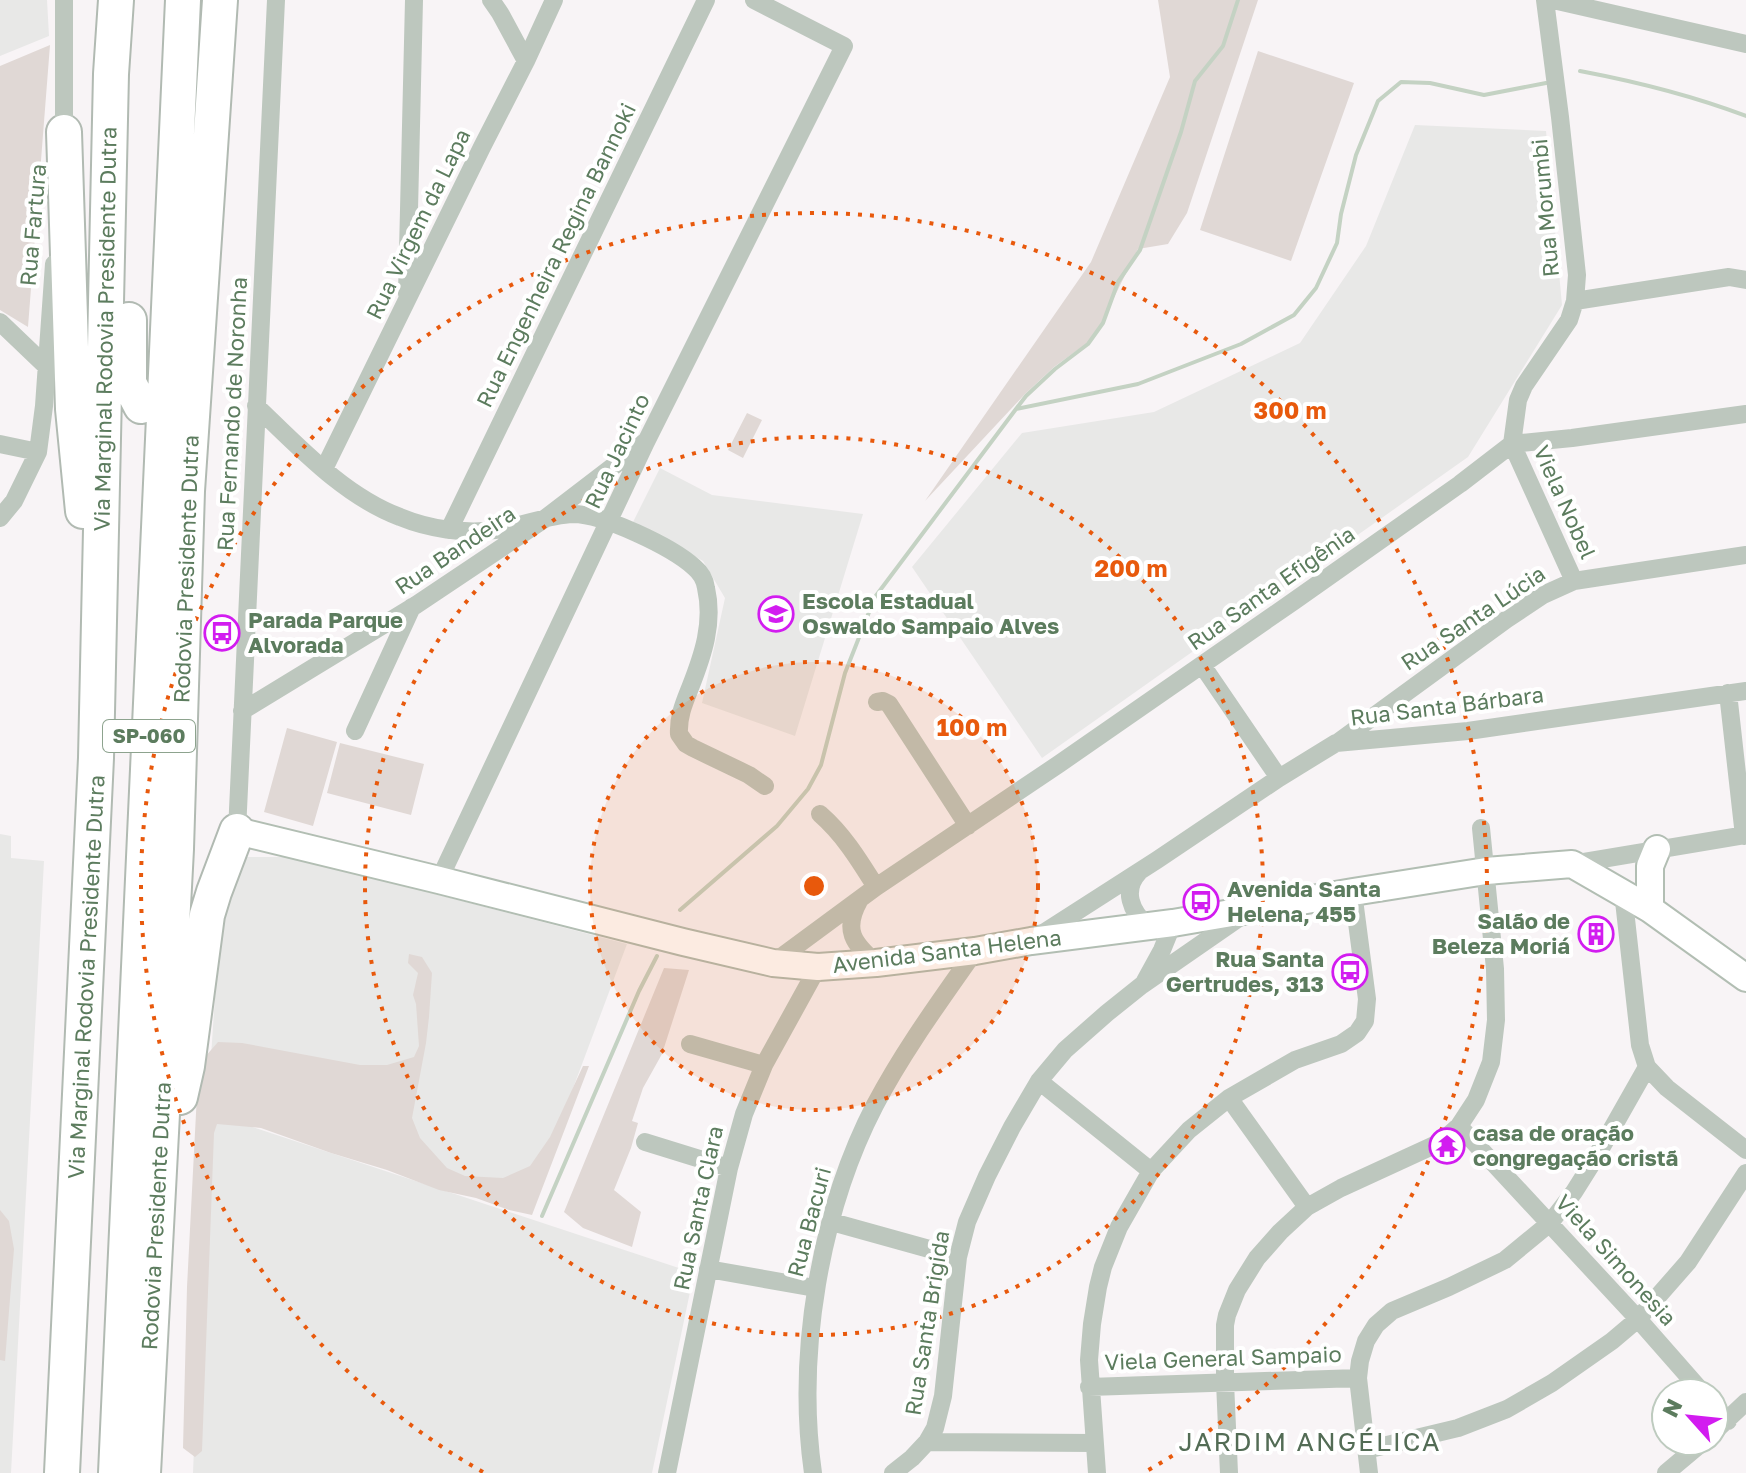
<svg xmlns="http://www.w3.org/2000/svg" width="1746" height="1473" viewBox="0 0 1746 1473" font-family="'Golos Text',sans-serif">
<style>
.built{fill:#e8e8e7}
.green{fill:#e0d8d5}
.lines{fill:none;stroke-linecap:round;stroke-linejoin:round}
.stream{stroke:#c4d2c3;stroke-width:4}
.secondary-casing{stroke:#b2beb3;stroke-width:30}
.highway-casing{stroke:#b1bab2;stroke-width:38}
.street{stroke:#bdc7be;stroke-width:18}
.secondary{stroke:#fff;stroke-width:26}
.highway{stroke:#fff;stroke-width:34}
.ring{fill:none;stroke:#e8590c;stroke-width:4;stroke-dasharray:4 8}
.labels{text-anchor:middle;stroke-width:8;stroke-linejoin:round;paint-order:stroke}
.shield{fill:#fff;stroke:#8da38e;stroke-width:2}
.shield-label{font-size:20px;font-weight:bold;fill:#5c7c5e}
.street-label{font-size:22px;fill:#5c7c5e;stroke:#fff}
.poi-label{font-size:22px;font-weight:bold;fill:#5c7c5e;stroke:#fff;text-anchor:start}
.quarter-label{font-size:26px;letter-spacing:2px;fill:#536c55;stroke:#fff}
.centre{fill:#e8590c;stroke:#fff;stroke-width:4}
.ring-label{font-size:24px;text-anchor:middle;font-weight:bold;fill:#e8590c;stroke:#fff;stroke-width:8;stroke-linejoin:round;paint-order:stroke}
</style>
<rect width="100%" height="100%" fill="#f8f4f6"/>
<path class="built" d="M0,0H47L49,36L0,56Z
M1415,125L1546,131L1562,305L1468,457L1042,758L912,567L1022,433L1154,412L1300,343L1366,246Z
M660,468L712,495L863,514L795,736L702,703L725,598L703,561L633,522Z
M0,834L11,836V858L44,861L11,1473H0Z
M245,857H293L627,944L527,1211L208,1101L222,893Z
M207,1112L694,1273L652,1473H193Z"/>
<path class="green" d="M1158,0H1258L1187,213L1168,244L1138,249L1094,338L1054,367L1025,394L925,501L1091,262L1170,77Z
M50,45L28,327L0,310V66Z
M1258,51L1354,83L1291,261L1200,230Z
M747,413L762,420L743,458L728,450Z
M287,728L337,742L313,826L264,812Z
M340,743L424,764L411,815L327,793Z
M409,954L422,957L432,973L429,1017L426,1043L412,1118L420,1138L447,1168L465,1176L503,1178L530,1166L550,1137L583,1066H589L532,1215L509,1210L476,1198L439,1190L387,1170L331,1153L261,1128L217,1124L214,1133L202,1451L195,1457L183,1448L187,1287L197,1094L204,1058L218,1042L242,1043L360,1065H387L414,1057L419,1046L416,1004L413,995L418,973L408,963Z
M664,968L689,970L662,1054L643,1088L632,1121L638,1123L631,1148L614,1190L641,1212L632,1247L583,1228L564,1212Z
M0,1210L9,1221L14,1249L5,1361L0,1360Z"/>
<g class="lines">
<path class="stream" d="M1580,71C1638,82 1691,95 1746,116
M1016,409L1026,396L1055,369L1088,344L1103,323L1118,282L1140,250L1181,132L1195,81L1223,46L1238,0
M680,910L777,826L808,789L821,765L845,673L875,597L1016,409L1138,384L1241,344L1294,315L1316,288L1337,243L1341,214L1356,155L1378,101L1401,82L1430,83L1484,95L1546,83
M542,1216L639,991L657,956"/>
<defs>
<path id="secondary" d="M237,831L439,880L683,942L773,963L818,967L876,963L975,951L1031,941L1173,923L1353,892L1486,871L1572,864L1650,909L1746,978
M1650,909V866L1657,849"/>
<path id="highway" d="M64,132L73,409L83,511
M129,320V383L141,406
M180,1097L187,1066L207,915L214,892L237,831
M62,1473L96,758L111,74L116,0
M116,1473L183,0
M143,1473L176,849L187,491L220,0"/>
</defs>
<use href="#secondary" class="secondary-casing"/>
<use href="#highway" class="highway-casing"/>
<path class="street" d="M491,0L500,13L526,61
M1553,0L1746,44
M64,139V0
M407,294L414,0
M1575,301L1729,277L1746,280
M0,322L46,366
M256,406C299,447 344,496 400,517C429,529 464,534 495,530C521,527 547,515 573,514C603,514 672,547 694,567C700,572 705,580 706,588C714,623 703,655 690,688C684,703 678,717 679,734L686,744L693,748L749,775L765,786
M0,444L38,452
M1512,444L1518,400L1524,386L1569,320L1575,301L1577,275L1560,117L1545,0
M1512,444L1574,581
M324,469L482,147L526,61L554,0
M0,518L14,501L38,452L44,406L54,264
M449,530L706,0
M1202,665L1279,778
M1728,693L1744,836
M877,702L883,701L889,704L968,826
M242,711L416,605L543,520L645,442
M355,731L412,607
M1337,743L1507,619L1543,595L1574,581L1746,555
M820,814C844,835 859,860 876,887
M237,831L276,0
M1572,864L1746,835
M1139,872C1122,890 1131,912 1148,926
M439,880L646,442L844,46L754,0
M1623,892L1640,1045L1647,1067L1667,1088L1746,1150
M859,901C843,930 853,943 876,963
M1037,937L1157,860L1279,778L1336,743L1468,731L1746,691
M773,963L876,887L1059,764L1294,601L1460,484L1512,444L1572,438L1746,414
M1145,981L1162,950L1173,923
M690,1044L764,1065
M1039,1081L1151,1171
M1229,1098L1307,1207
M1459,1126L1638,1319L1703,1393
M645,1142L729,1168
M832,1222L958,1257
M708,1269L815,1288
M1089,1387L1358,1378
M1714,1405L1728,1421
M1714,1432L1746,1402
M927,1442L1094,1443
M1366,1450L1458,1428L1507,1409L1552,1383L1612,1341L1638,1319L1688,1262L1746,1173
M667,1473L729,1168L744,1114L764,1065L818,967
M813,1473C796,1354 820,1211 875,1105C904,1050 940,1001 975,951
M893,1473L912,1458L927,1442L935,1428L943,1396L958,1257L967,1222L987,1176L1012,1127L1039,1081L1065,1050L1107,1013L1142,985L1246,913
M1097,1473L1089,1360L1092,1324L1098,1287L1103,1267L1119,1227L1151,1171L1189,1130L1229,1098L1295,1060L1341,1044L1357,1033L1365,1021L1367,999L1353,892
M1229,1473L1225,1382V1325L1227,1315L1237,1290L1257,1258L1280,1232L1307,1207L1341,1188L1441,1142L1459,1126L1476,1100L1491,1062L1496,1020L1495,969L1481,828
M1369,1473L1358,1378L1360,1361L1366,1341L1376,1325L1392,1311L1449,1287L1505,1260L1550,1223L1574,1192L1596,1157L1647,1067
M1666,1473L1704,1441"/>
<use href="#secondary" class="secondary"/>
<use href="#highway" class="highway"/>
</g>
<circle cx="814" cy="886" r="224" fill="#e8590c" fill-opacity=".12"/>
<g class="ring">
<circle cx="814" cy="886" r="224"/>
<circle cx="814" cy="886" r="449"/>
<path d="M483 1472A673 673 0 1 1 1145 1472"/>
</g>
<defs>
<symbol id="school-ring" viewBox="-11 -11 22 22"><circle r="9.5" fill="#fff" stroke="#d21cf0" stroke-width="1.5"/><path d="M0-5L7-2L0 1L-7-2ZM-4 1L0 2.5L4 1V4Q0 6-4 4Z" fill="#d21cf0"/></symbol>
<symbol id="bus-ring" viewBox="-11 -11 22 22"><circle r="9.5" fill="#fff" stroke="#d21cf0" stroke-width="1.5"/><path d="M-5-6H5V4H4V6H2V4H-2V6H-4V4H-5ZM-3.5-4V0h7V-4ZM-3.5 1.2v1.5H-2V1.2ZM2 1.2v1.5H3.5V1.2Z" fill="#d21cf0"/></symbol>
<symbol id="building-ring" viewBox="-11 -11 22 22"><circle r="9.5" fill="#fff" stroke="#d21cf0" stroke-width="1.5"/><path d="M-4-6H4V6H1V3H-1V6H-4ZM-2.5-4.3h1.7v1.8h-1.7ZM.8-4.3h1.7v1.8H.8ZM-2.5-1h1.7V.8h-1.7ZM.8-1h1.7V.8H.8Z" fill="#d21cf0"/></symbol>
<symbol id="temple-ring" viewBox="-11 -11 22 22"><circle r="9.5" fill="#fff" stroke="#d21cf0" stroke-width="1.5"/><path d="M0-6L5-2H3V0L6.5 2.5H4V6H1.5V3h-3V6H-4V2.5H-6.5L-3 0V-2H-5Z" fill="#d21cf0"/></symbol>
</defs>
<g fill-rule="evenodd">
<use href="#school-ring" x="756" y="594" width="40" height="40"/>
<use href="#bus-ring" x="202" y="613" width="40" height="40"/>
<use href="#bus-ring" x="1181" y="882" width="40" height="40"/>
<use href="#building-ring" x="1576" y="914" width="40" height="40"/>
<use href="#bus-ring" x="1330" y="952" width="40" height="40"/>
<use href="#temple-ring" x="1427" y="1126" width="40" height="40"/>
</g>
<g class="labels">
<rect class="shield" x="103" y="720" width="92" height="32" rx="6"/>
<g class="shield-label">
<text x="149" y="743">SP-060</text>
</g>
<g class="street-label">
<text transform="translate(1545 208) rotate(-95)" y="8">Rua Morumbi</text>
<text transform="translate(418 224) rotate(-64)" y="8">Rua Virgem da Lapa</text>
<text transform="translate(33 225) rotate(-85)" y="8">Rua Fartura</text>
<text transform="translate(556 255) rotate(-64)" y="8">Rua Engenheira Regina Bannoki</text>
<text transform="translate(105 329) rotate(-89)" y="8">Via Marginal Rodovia Presidente Dutra</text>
<text transform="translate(232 414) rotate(-87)" y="8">Rua Fernando de Noronha</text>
<text transform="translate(617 451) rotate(-65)" y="8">Rua Jacinto</text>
<text transform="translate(1565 502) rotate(66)" y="8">Viela Nobel</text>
<text transform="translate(455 550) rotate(-34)" y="8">Rua Bandeira</text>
<text transform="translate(186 569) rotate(-88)" y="8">Rodovia Presidente Dutra</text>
<text transform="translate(1271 588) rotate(-35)" y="8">Rua Santa Efigênia</text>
<text transform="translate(1473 618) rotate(-34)" y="8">Rua Santa Lúcia</text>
<text transform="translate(1447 706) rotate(-7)" y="8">Rua Santa Bárbara</text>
<text transform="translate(947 951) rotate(-7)" y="8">Avenida Santa Helena</text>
<text transform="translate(86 977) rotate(-87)" y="8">Via Marginal Rodovia Presidente Dutra</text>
<text transform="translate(698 1208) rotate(-78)" y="8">Rua Santa Clara</text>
<text transform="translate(156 1216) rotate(-87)" y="8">Rodovia Presidente Dutra</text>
<text transform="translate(809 1222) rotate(-75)" y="8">Rua Bacuri</text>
<text transform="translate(1616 1260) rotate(48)" y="8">Viela Simonesia</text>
<text transform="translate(927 1323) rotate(-81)" y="8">Rua Santa Brigida</text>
<text transform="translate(1223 1358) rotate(-2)" y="8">Viela General Sampaio</text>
</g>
<g class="poi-label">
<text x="802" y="609">Escola Estadual<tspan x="802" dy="25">Oswaldo Sampaio Alves</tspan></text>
<text x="248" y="628">Parada Parque<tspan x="248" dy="25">Alvorada</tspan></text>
<text x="1227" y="897">Avenida Santa<tspan x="1227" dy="25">Helena, 455</tspan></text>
<text x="1570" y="929" text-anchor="end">Salão de<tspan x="1570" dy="25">Beleza Moriá</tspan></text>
<text x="1324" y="967" text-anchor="end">Rua Santa<tspan x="1324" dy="25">Gertrudes, 313</tspan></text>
<text x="1473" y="1141">casa de oração<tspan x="1473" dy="25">congregação cristã</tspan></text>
</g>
<g class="quarter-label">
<text x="1310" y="1451">JARDIM ANGÉLICA</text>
</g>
</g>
<circle cx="814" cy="886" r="12" class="centre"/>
<g class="ring-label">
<text x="1290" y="419">300 m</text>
<text x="1131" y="577">200 m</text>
<text x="972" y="736">100 m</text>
</g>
<g transform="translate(1690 1417) rotate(297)"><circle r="38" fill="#ffffff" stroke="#becbbf" stroke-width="2"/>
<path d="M0-6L14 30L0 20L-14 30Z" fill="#d21cf0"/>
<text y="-12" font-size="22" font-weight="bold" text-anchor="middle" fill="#5c7c5e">N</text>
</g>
</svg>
